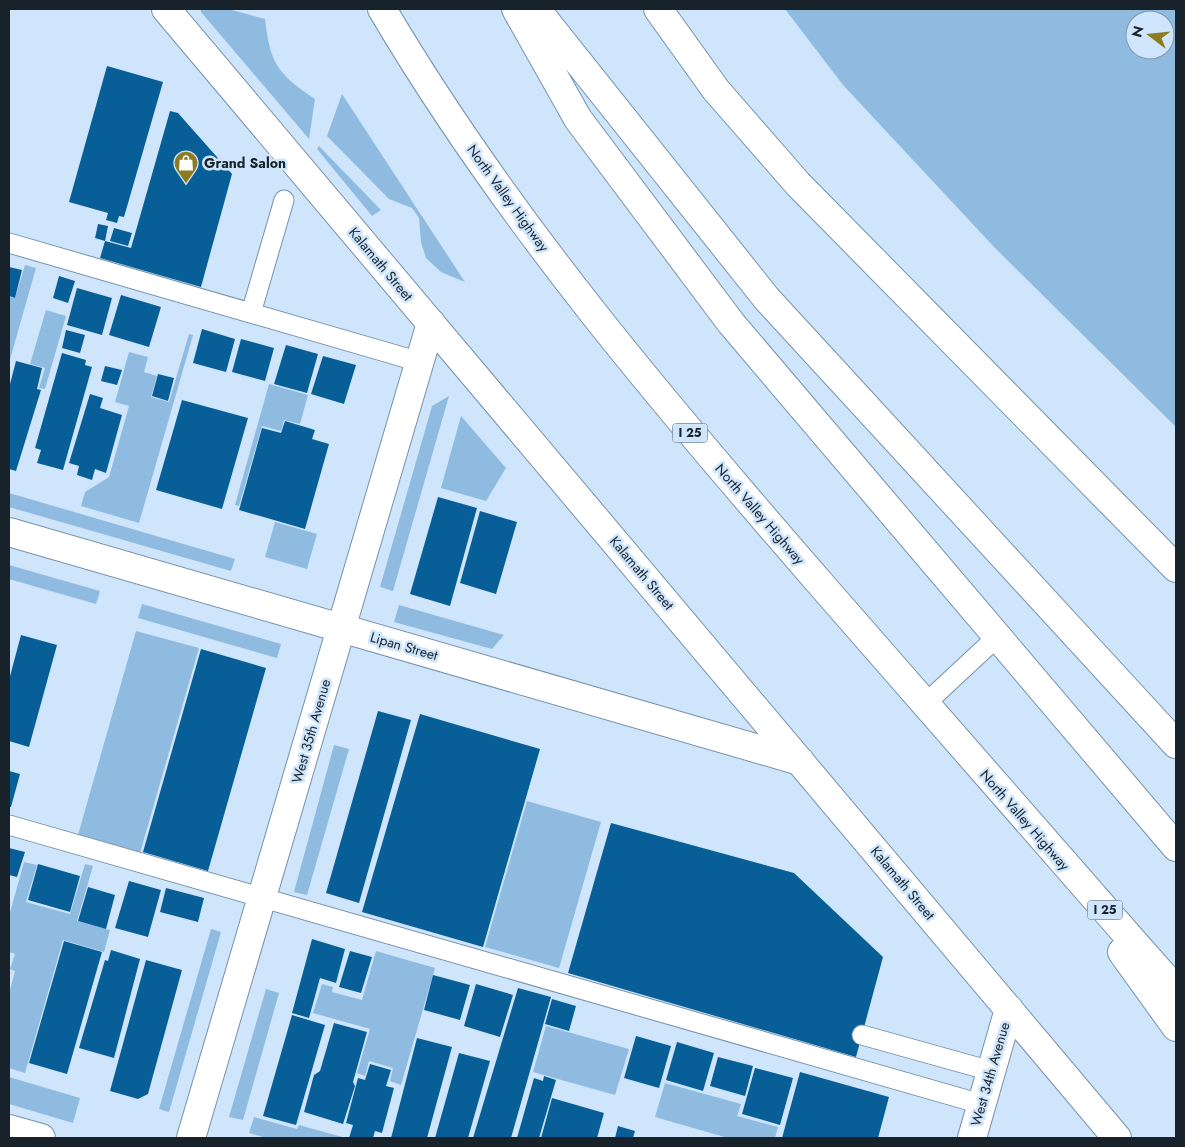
<svg xmlns="http://www.w3.org/2000/svg" width="1185" height="1147" viewBox="0 0 1185 1147" font-family="Jost,sans-serif">
<style>
.green{fill:#90bbe1;fill-rule:evenodd}
.building{fill:#085f98}
.lines{fill:none;stroke-linecap:round;stroke-linejoin:round}
.lane-casing{stroke:#7792ab;stroke-width:21}
.street-casing{stroke:#7792ab;stroke-width:30}
.highway-casing{stroke:#7792ab;stroke-width:30}
.lane{stroke:#fff;stroke-width:19}
.street{stroke:#fff;stroke-width:28}
.highway{stroke:#fff;stroke-width:28}
.labels{text-anchor:middle;stroke-width:5;stroke-linejoin:round;paint-order:stroke}
.shield{fill:#cee5fb;stroke:#4e5c69;stroke-width:1}
.shield-label{font-size:12px;font-weight:bold;fill:#17222b}
.poi-label{font-size:14px;font-weight:bold;fill:#17222b;stroke:#cee5fb;text-anchor:start}
.street-label{font-size:14px;fill:#17222b;stroke:#cee5fb}
</style>
<rect width="100%" height="100%" fill="#cee5fb"/>
<path class="green" d="M201,9H228L265,19C270,64 278,74 315,99L309,139L201,12Z
M785,9H1176V427L995,248L843,85ZM1135,20H1165V50H1135Z
M342,94L465,282L441,272L426,258L421,242L419,218L412,208L389,199L327,136Z
M319,146L381,210L372,216L317,149Z
M25,265L36,268L9,363V297L15,298Z
M46,310L66,316L45,389L39,388L45,368L30,364Z
M189,334L193,335L139,523L81,506L85,492L109,477L129,406L115,402L129,352L148,357L144,372L157,376L151,397L169,402Z
M269,384L308,395L300,424L284,420L281,431L262,426L239,506L235,505Z
M449,396L393,591L380,587L432,406Z
M461,416L506,468L486,501L441,488Z
M9,493L235,559L231,571L9,507Z
M275,522L317,534L307,569L265,557Z
M9,565L100,591L96,604L9,579Z
M142,604L281,644L277,658L138,618Z
M399,605L504,635L492,649L394,622Z
M136,631L199,648L140,853L78,835Z
M334,745L349,749L307,895L294,892Z
M527,801L601,822L559,968L485,947Z
M24,862L37,865L26,902L70,914L85,864L93,866L77,921L110,930L104,952L63,940L25,1073L9,1068V994L15,971L10,969L15,954L9,952V916Z
M211,929L221,932L169,1112L159,1109Z
M376,951L435,968L401,1085L390,1081L393,1068L369,1061L365,1076L357,1073L370,1029L313,1013L322,984L333,987L332,992L362,1000Z
M266,989L279,993L243,1120L229,1117Z
M546,1026L629,1049L615,1095L533,1072Z
M9,1077L80,1098L73,1123L9,1104Z
M665,1083L741,1104L737,1116L778,1127L775,1138H728L655,1117Z
M254,1117L297,1129L299,1125L346,1138H267L249,1133Z"/>
<path class="building" d="M107,66L163,82L124,217L119,216L117,223L106,220L108,213L69,202Z
M170,111L178,113L232,174L201,287L100,258L105,241L131,248Z
M98,224L108,226L105,241L95,238Z
M114,228L132,233L128,246L110,241Z
M9,267L22,270L15,298L9,296Z
M59,276L75,281L68,303L53,298Z
M77,288L112,298L102,335L67,325Z
M121,295L161,307L149,347L109,335Z
M202,329L235,339L226,372L193,363Z
M66,330L85,335L80,353L62,348Z
M241,339L274,348L265,381L232,372Z
M286,345L318,354L307,393L274,384Z
M62,353L86,360L85,365L92,367L63,470L37,463L41,450L35,448Z
M323,356L356,365L344,404L311,394Z
M16,361L42,368L37,389L41,390L16,471L9,469V388Z
M105,366L122,370L117,385L101,381Z
M158,374L174,378L168,401L152,396Z
M90,394L103,398L100,408L122,415L106,473L95,469L92,480L77,475L79,466L69,463Z
M182,400L248,418L222,509L156,490Z
M285,421L315,430L312,439L329,444L305,529L239,510L262,428L281,433Z
M438,497L477,508L450,606L410,594Z
M480,511L517,522L496,594L460,583Z
M21,635L57,645L29,747L9,741V680Z
M201,649L266,668L208,871L143,852Z
M378,711L411,720L359,903L326,893Z
M420,714L540,749L483,947L362,912Z
M9,771L20,774L11,807H9Z
M611,823L794,873L883,957L856,1057L568,973Z
M9,848L25,852L17,877L9,875Z
M38,864L80,876L70,912L28,900Z
M129,881L161,890L148,937L115,928Z
M88,887L115,895L106,929L78,921Z
M166,888L204,898L198,922L160,912Z
M312,939L345,949L336,983L320,978L309,1018L292,1013Z
M64,941L102,952L67,1074L29,1063Z
M111,950L140,959L114,1058L79,1048L105,960L108,961Z
M350,951L372,957L361,993L339,987Z
M146,960L182,970L148,1094L138,1099L110,1091Z
M433,975L470,985L460,1020L424,1010Z
M476,984L513,995L500,1037L464,1026Z
M518,988L551,997L511,1138H473Z
M552,999L576,1006L569,1031L545,1024Z
M292,1015L325,1025L296,1125L263,1116Z
M334,1023L367,1032L353,1082L355,1086L343,1124L304,1112L314,1075L320,1071Z
M636,1036L671,1046L659,1088L624,1078Z
M417,1038L452,1047L427,1138H391Z
M677,1042L714,1053L703,1091L666,1080Z
M459,1053L490,1061L468,1138H435Z
M718,1057L753,1066L745,1096L710,1086Z
M370,1064L391,1070L386,1086L394,1088L382,1133L375,1131L373,1138H349L353,1125L346,1123L358,1078L365,1080Z
M755,1068L793,1078L780,1125L742,1114Z
M800,1072L889,1097L878,1138H782Z
M544,1076L556,1080L539,1138H517L534,1078L543,1081Z
M552,1098L604,1113L597,1138H541Z
M618,1126L635,1131L633,1138H615Z"/>
<g class="lines">
<defs>
<path id="lane" d="M9,243L420,362
M251,313L284,200
M925,704L997,637
M9,825L981,1104
M862,1035L991,1071"/>
<path id="street" d="M166,9L1117,1138
M9,532L800,761
M9,1129L41,1138
M191,1138L431,323
M972,1138L1009,1009"/>
<path id="highway" d="M382,9C506,219 665,405 825,589C941,723 1058,857 1176,990
M516,9L578,119L731,323L1176,847
M536,9L767,299L1176,744
M658,9L716,90L798,184L1176,568
M1122,952L1176,1027"/>
</defs>
<use href="#lane" class="lane-casing"/>
<use href="#street" class="street-casing"/>
<use href="#highway" class="highway-casing"/>
<use href="#lane" class="lane"/>
<use href="#street" class="street"/>
<use href="#highway" class="highway"/>
</g>
<defs>
<symbol id="shop-pin" viewBox="-11 -11 22 30"><path d="M0 17L-7.5 6A9.5 9.5 0 1 1 7.5 6Z" fill="#8e7a20" stroke="#cee5fb"/><path d="M-5-2.5h2.3a2.7 3.5 0 0 1 5.4 0H5L5.5 6h-11ZM-1.5-2.5h3a1.5 2.3 0 0 0-3 0Z" fill="#fff"/></symbol>
</defs>
<g fill-rule="evenodd">
<use href="#shop-pin" x="172" y="149" width="28" height="38"/>
</g>
<g class="labels">
<g class="shield">
<rect x="672.5" y="423.5" width="35" height="19" rx="4"/>
<rect x="1087.5" y="900.5" width="35" height="19" rx="4"/>
</g>
<g class="shield-label">
<text x="690" y="437">I 25</text>
<text x="1105" y="914">I 25</text>
</g>
<g class="poi-label">
<text x="204" y="168">Grand Salon</text>
</g>
<g class="street-label">
<text transform="translate(508 198) rotate(54)" y="5">North Valley Highway</text>
<text transform="translate(381 264) rotate(50)" y="5">Kalamath Street</text>
<text transform="translate(760 514) rotate(49)" y="5">North Valley Highway</text>
<text transform="translate(642 573) rotate(50)" y="5">Kalamath Street</text>
<text transform="translate(404 646) rotate(16)" y="5">Lipan Street</text>
<text transform="translate(311 731) rotate(-74)" y="5">West 35th Avenue</text>
<text transform="translate(1025 820) rotate(49)" y="5">North Valley Highway</text>
<text transform="translate(903 883) rotate(50)" y="5">Kalamath Street</text>
<text transform="translate(990 1074) rotate(-74)" y="5">West 34th Avenue</text>
</g>
</g>
<rect width="1185" height="1147" fill="none" stroke="#17222b" stroke-width="20"/>
<g transform="translate(1150 35) rotate(286)"><circle r="24" fill="#cee5fb" stroke="#8597a8"/>
<path d="M0-4L9 19L0 12L-9 19Z" fill="#8e7a20"/>
<text y="-8" font-size="14" font-weight="bold" text-anchor="middle" fill="#17222b">N</text>
</g>
</svg>
